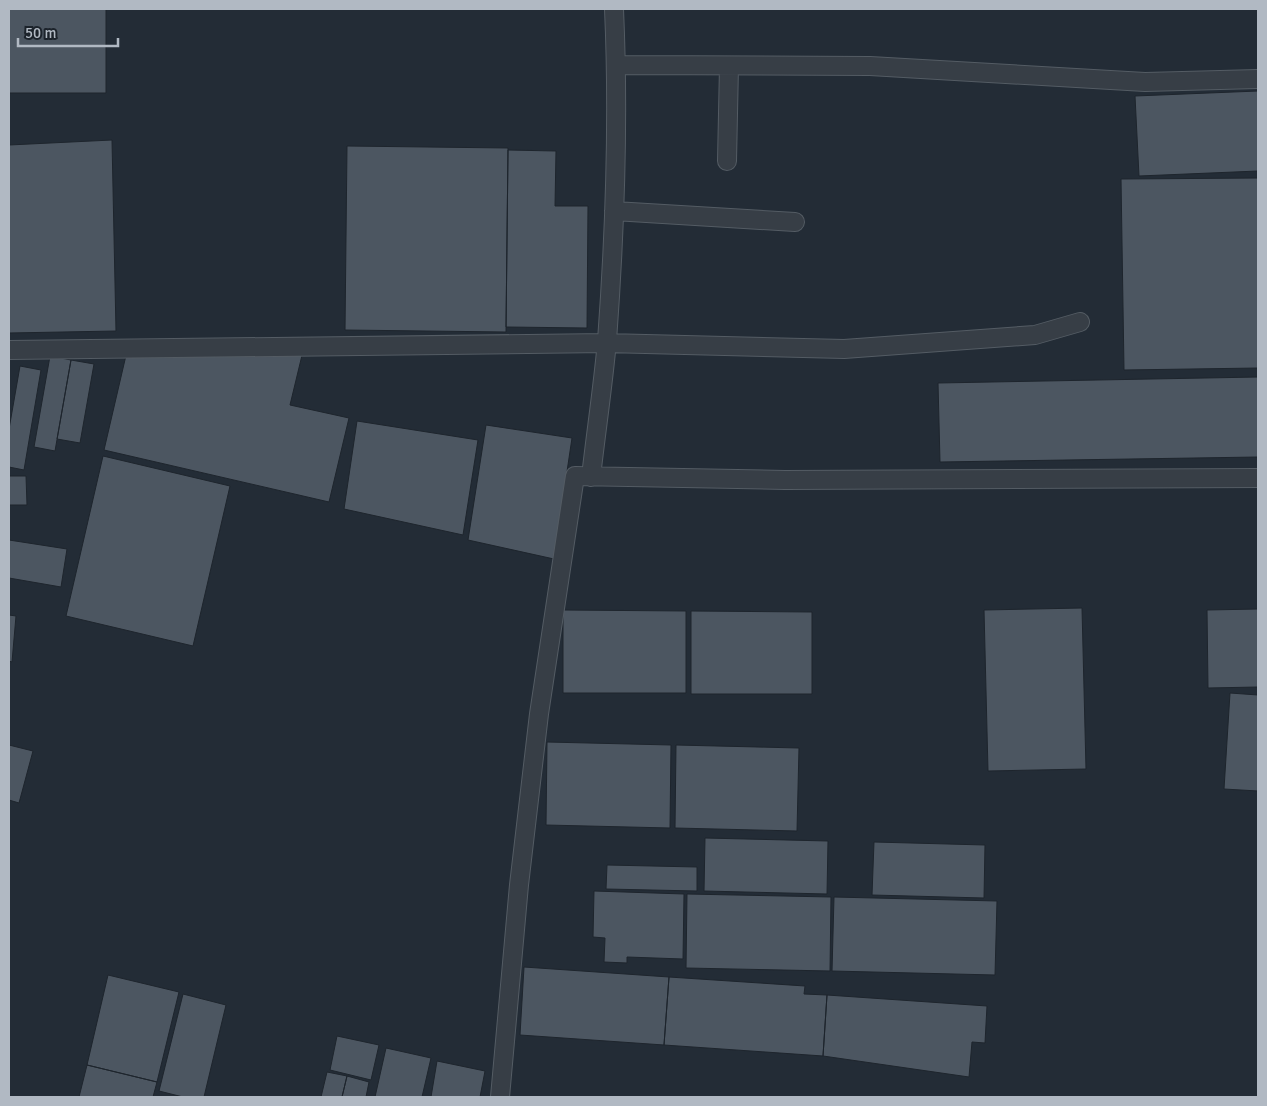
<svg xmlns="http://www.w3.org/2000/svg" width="1267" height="1106" viewBox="0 0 1267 1106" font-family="Signika,sans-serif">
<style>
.building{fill:#4c5661;stroke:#1e252d}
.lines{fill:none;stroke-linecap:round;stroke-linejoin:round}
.minor-casing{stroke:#545c64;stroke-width:20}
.minor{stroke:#373e46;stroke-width:18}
</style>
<rect width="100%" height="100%" fill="#232c36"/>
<path class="building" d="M9,9H106V93H9Z
M1258,91V171L1139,176L1135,96Z
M112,140L116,331L9,333V145Z
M347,146L508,148L506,332L345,330Z
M508,150L556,151L555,206H588L587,328L506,327Z
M1258,178V368L1124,370L1121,179Z
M304,347L290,405L349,418L329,502L104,450L127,351Z
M50,356L71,360L55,451L34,447Z
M71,360L94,364L80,443L57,439Z
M20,366L41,370L24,470L9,467V429Z
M1258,377V457L940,462L938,383Z
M357,421L478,440L463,535L344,509Z
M486,425L572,438L554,559L468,540Z
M103,456L230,486L193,646L66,616Z
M9,476H26L27,505H9Z
M9,540L67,549L61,587L9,578Z
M1082,608L1086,769L988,771L984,610Z
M1258,609V687L1208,688L1207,610Z
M563,610L686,611V693H563Z
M691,611L812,612V694H691Z
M9,615L16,616L12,662L9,661Z
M1230,693L1258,695V791L1224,789Z
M547,742L671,745L670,828L546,825Z
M9,745L33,751L19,803L9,800Z
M676,745L799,748L797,831L675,828Z
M705,838L828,841L827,894L704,891Z
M874,842L985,845L984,898L872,895Z
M607,865L697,867V891L606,889Z
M594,891L684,894L683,959L627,957V963L604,962L605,938L593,937Z
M687,894L831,897L830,971L686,968Z
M834,897L997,901L995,975L832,971Z
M524,967L669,977L664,1045L520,1035Z
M108,975L179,992L157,1082L87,1065Z
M669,977L805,986L804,994L827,995L823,1056L664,1045Z
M183,994L226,1005L204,1097H183L159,1091Z
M827,995L987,1006L985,1043L972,1042L969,1077L823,1056Z
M337,1036L379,1045L371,1080L330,1070Z
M386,1048L431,1058L422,1097H375Z
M437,1061L485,1071L480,1097H431Z
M87,1065L157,1082L153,1097H79Z
M327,1072L347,1076L342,1097H321Z
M347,1076L369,1082L366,1097H342Z"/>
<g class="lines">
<defs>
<path id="minor" d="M617,65L870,66L1145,82L1258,79
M727,161L729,66
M614,211L795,222
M9,350L606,343L844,349L1035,335L1080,322
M591,477C596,432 603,386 607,341C615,231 619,119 614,9
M500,1097L519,885L539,714L575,476L785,480L1258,478"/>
</defs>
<use href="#minor" class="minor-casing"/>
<use href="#minor" class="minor"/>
</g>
<rect width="1267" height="1106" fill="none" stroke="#b1b9c3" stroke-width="20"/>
<path d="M18 38v8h100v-8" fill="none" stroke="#b1b9c3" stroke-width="2.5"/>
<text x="25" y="38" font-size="15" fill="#b1b9c3" stroke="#1c232b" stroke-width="4" paint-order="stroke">50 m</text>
</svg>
